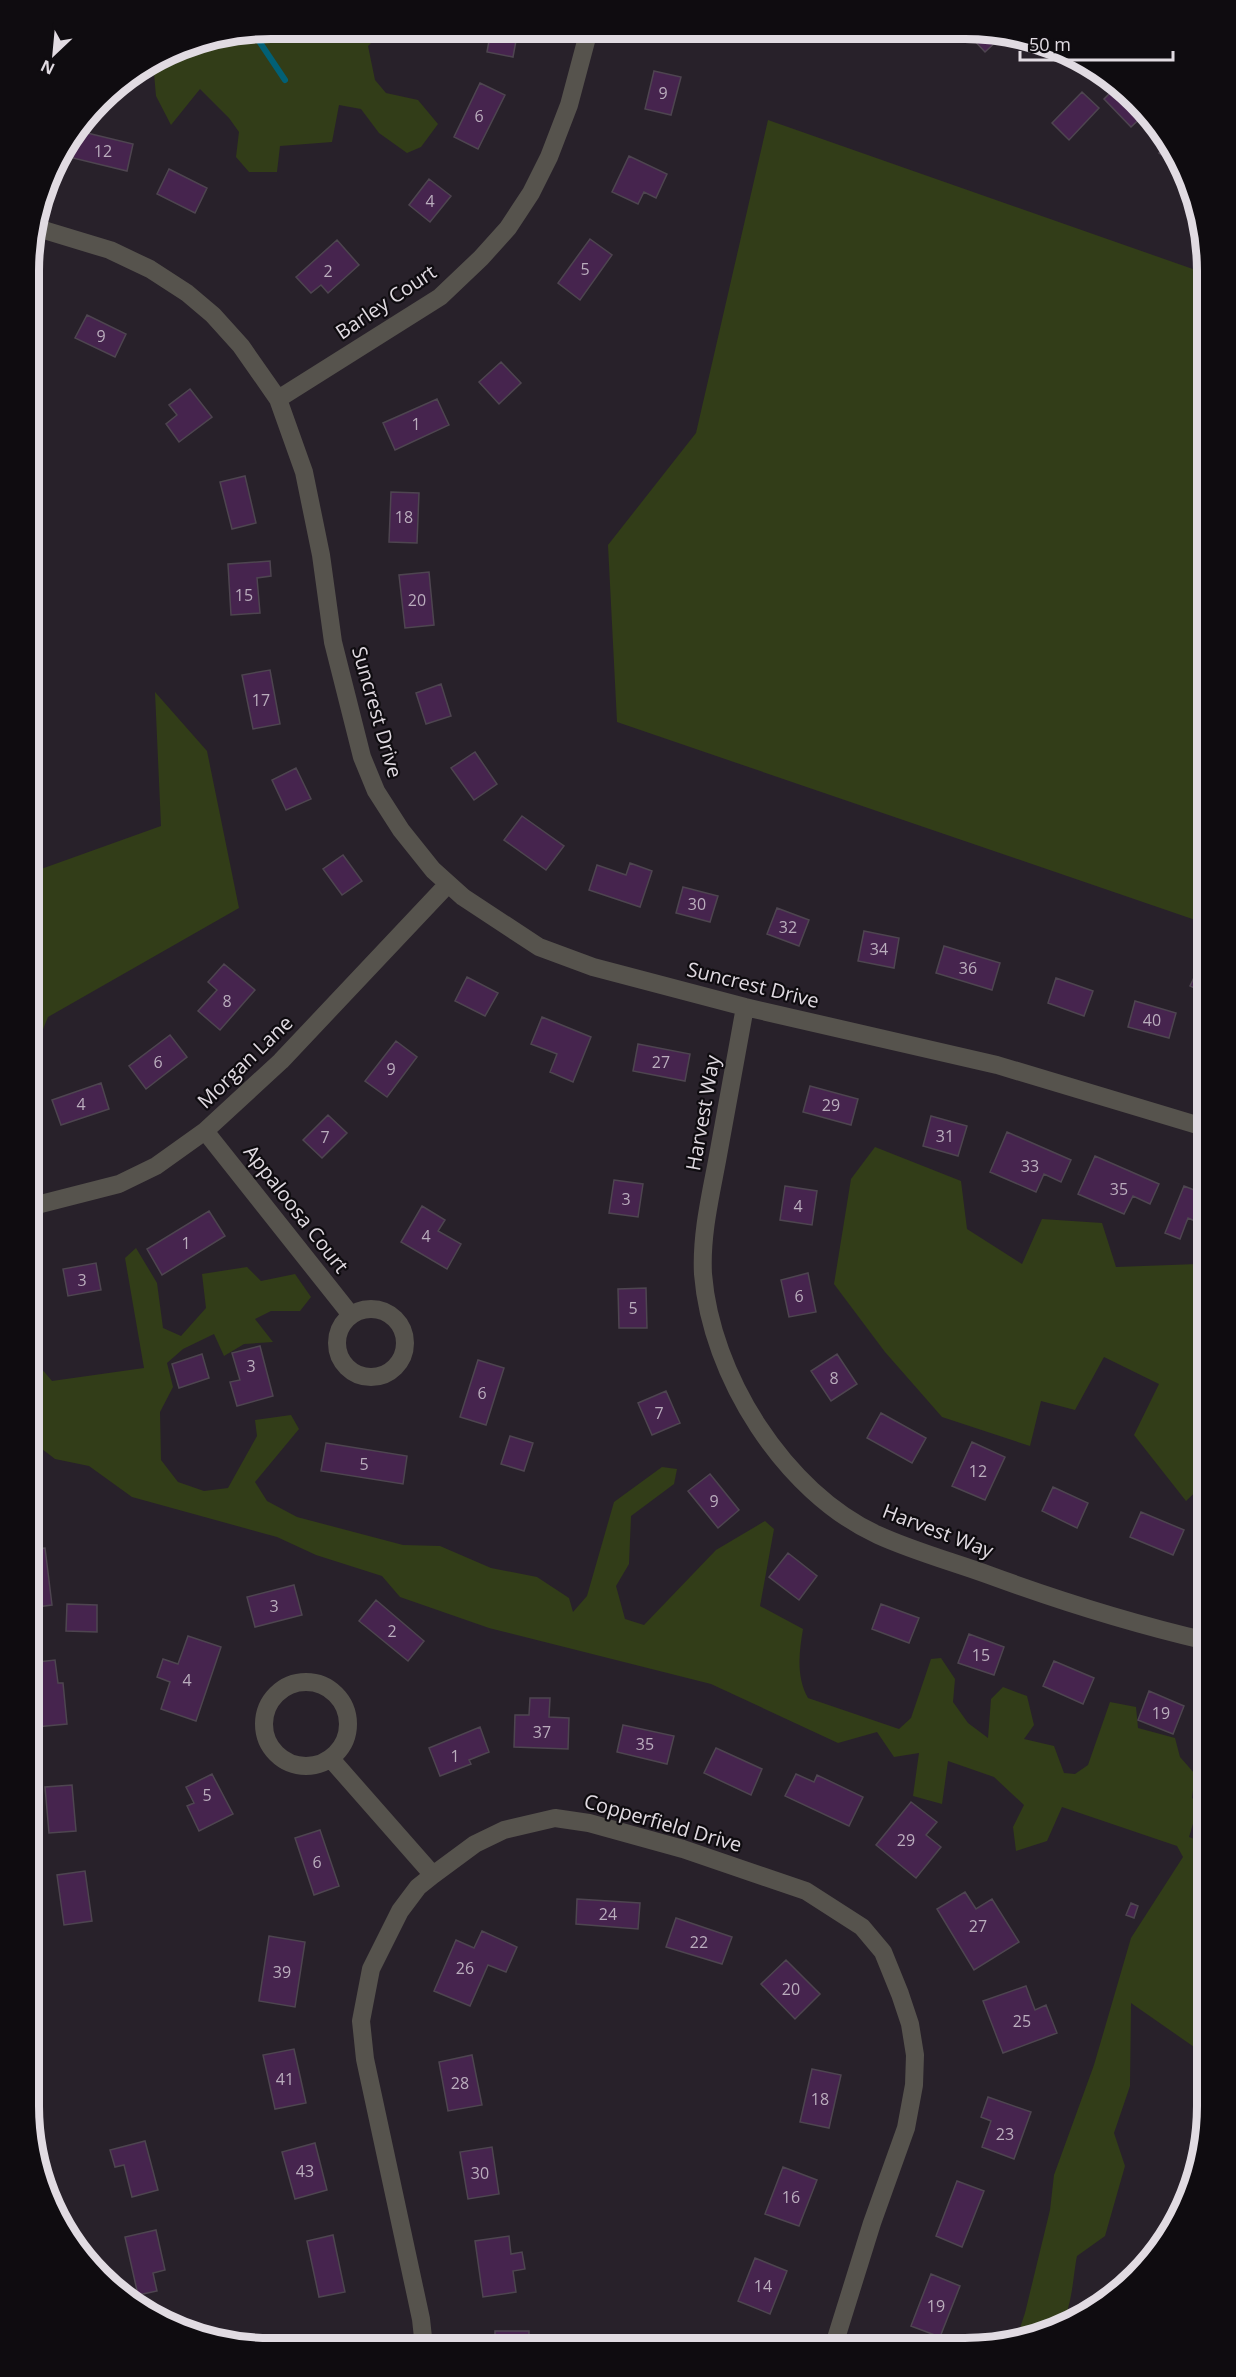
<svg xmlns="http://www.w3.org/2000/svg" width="1236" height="2377" viewBox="0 0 1236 2377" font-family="'Open Sans',sans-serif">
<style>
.green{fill:#323d18}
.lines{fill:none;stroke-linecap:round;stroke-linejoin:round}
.stream{stroke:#026075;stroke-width:6}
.building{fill:#46244e;stroke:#4e4550;stroke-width:1.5}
.minor{stroke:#56534d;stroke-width:18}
.labels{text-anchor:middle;stroke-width:4.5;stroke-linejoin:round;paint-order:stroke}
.number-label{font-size:16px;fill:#baadbd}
.street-label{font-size:20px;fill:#e1dbe2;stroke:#0f0c10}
.rim{fill:none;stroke:#e1dbe2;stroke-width:8}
</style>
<rect width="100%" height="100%" fill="#28212a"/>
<path class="green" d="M271,29H405L378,36L368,46L375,80L386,93L418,100L438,124L421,147L407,153L379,133L361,109L339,105L332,142L280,146L277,172H249L236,157L239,132L229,118L200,89L171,125L156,96L153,62L178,47Z
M768,120L1207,274V924L617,722L608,545L696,433Z
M155,692L207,751L239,908L48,1017L30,1061V873L161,826Z
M875,1147L961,1181L967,1229L1022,1264L1042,1219L1102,1223L1116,1267L1198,1264L1203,1315L1207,1316V1481L1186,1501L1134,1435L1159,1384L1104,1357L1075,1410L1041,1401L1030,1446L942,1417L885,1352L834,1284L851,1179Z
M136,1248L157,1283L163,1328L181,1336L206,1308L202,1274L247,1267L261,1281L295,1274L311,1297L300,1311H271L255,1319L273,1342L244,1344L224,1356L214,1334L183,1349L167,1363L173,1387L160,1412L161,1460L178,1482L204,1491L228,1488L257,1436L255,1420L291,1415L299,1429L255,1482L267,1501L297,1517L403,1545L440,1546L491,1568L537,1577L569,1598L573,1612L587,1596L614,1502L662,1467L677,1469L674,1484L631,1516L629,1564L616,1586L625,1619L644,1625L716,1550L765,1521L774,1529L760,1606L803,1629C799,1652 796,1677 808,1698L899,1729L911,1718L931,1659L941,1658L955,1679L953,1702L968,1723L988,1738L991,1699L1003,1687L1027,1696L1034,1725L1024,1739L1054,1746L1064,1773L1075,1774L1088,1765L1110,1702L1136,1707L1138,1728L1175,1738L1180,1757L1195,1774L1192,1798L1199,1804L1189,1837L1207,1844L1205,1976L1207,1977V2056L1131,2003L1130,2086L1114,2133L1125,2166L1105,2236L1077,2256C1073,2274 1072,2317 1057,2329C1046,2337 1030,2338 1016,2340L1025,2313L1050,2210L1054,2175L1094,2065L1131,1938L1183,1857L1177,1846L1062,1807L1047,1841L1016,1851L1013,1827L1024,1805L994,1777L948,1761L942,1804L913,1796L919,1753L894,1757L877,1732L838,1743L711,1684L489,1628L400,1597L382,1576L316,1555L277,1537L132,1497L89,1466L55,1459L29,1439V1362L35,1361L52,1381L144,1368L125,1258Z"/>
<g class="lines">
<path class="stream" d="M253,32L285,80"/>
</g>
<path class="building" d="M491,30H518L513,57L487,52Z
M976,33H993L999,39L985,52L971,37Z
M1051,46L1072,53L1079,58L1073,63L1064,51L1058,55Z
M654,71L681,77L671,115L645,109Z
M480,83L505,95L478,149L454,137Z
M1119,84L1146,113L1131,127L1104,99Z
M1082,92L1099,108L1069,140L1052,123Z
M79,131L133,144L127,171L73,158Z
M1168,139L1183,170L1159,153Z
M629,156L667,174L656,198L644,192L638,204L612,192Z
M169,169L207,188L195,213L157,194Z
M429,179L451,196L430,222L409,205Z
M590,239L612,255L580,300L558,283Z
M337,240L359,265L328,293L321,285L311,293L296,277Z
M87,315L126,334L115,357L75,338Z
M501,362L521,383L499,404L479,382Z
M190,389L212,417L179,442L166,424L177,415L169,405Z
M437,399L449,425L395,450L383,423Z
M245,476L256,523L232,529L220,482Z
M391,492L419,493L417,543L389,542Z
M270,561L271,576L257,578L260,613L231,615L228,564Z
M429,572L434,625L405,628L399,575Z
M270,670L280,724L253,729L242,675Z
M441,684L451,716L426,724L416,693Z
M475,752L497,784L474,800L451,768Z
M296,768L311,799L286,810L272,780Z
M522,816L564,846L546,870L504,840Z
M343,855L362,881L342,895L323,869Z
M630,863L652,871L640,907L589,890L597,865L626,875Z
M683,887L718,896L710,922L676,913Z
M777,908L809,920L799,946L767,934Z
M864,931L899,938L894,968L858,961Z
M944,946L1000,963L992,990L936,973Z
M1202,961L1207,964V994L1190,986Z
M224,964L255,990L220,1030L198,1011L217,990L208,982Z
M467,977L498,993L485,1016L455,1001Z
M1056,978L1093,991L1084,1016L1048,1003Z
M1135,1001L1176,1013L1169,1038L1128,1027Z
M542,1017L591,1037L573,1082L550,1072L557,1054L531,1044Z
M170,1035L187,1057L146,1089L129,1066Z
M396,1041L417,1057L387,1097L365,1081Z
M638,1044L690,1054L685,1081L633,1071Z
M101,1083L109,1109L61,1125L52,1100Z
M810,1086L858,1099L851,1125L803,1112Z
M328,1115L347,1133L322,1158L303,1140Z
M931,1116L967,1126L958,1156L923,1146Z
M1007,1132L1071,1160L1061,1182L1044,1174L1036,1192L990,1172Z
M1095,1156L1159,1184L1150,1204L1133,1196L1124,1214L1078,1194Z
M614,1180L643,1184L638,1217L609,1213Z
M785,1186L817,1191L812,1225L780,1220Z
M1184,1186L1207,1195V1226L1188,1218L1180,1239L1165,1233Z
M422,1206L445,1220L438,1231L461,1244L447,1269L401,1242Z
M209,1211L225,1236L162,1275L147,1249Z
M96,1263L101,1290L68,1296L63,1269Z
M808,1273L816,1312L789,1317L781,1280Z
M646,1288L647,1328H619L618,1289Z
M260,1346L273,1396L237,1406L230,1382L240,1380L232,1353Z
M202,1354L209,1378L179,1388L172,1364Z
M837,1354L857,1384L831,1401L811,1371Z
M478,1360L504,1368L486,1425L460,1417Z
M666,1391L680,1423L652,1435L638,1403Z
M881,1413L926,1438L912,1463L867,1438Z
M510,1436L533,1443L524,1471L501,1464Z
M972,1442L1005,1457L985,1500L952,1486Z
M326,1443L407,1456L403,1484L321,1471Z
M710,1474L739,1510L718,1528L688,1491Z
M1053,1487L1088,1503L1077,1528L1042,1511Z
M1141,1512L1184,1530L1173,1555L1130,1537Z
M45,1548L52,1605L29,1608V1549Z
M788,1553L817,1576L799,1600L769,1577Z
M294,1585L302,1615L255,1627L247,1597Z
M376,1600L424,1641L408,1661L359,1621Z
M67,1604L97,1605V1632L66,1631Z
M881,1604L919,1618L909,1643L872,1629Z
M969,1634L1004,1647L994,1675L958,1663Z
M188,1636L221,1647L196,1721L161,1709L170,1682L157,1677L163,1659L178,1664Z
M55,1660L58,1683H63L67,1724L36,1727L29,1663Z
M1054,1661L1094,1678L1083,1704L1043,1686Z
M1149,1691L1184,1706L1173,1734L1138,1720Z
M530,1698H550L549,1717L569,1718L568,1749L514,1747L515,1715H529Z
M623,1725L674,1736L667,1764L617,1752Z
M480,1727L489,1752L469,1760L471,1764L440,1776L429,1748Z
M716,1748L762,1769L751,1795L704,1773Z
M212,1774L233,1814L199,1831L187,1806L194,1803L186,1787Z
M796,1774L814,1782L817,1775L863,1797L849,1826L785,1796Z
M72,1785L76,1831L49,1833L45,1787Z
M911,1802L937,1822L926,1835L941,1847L916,1878L876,1845Z
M320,1830L339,1886L314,1895L295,1838Z
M85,1871L92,1921L64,1925L57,1875Z
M965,1892L976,1909L992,1899L1019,1942L974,1970L937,1909Z
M577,1899L640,1903L638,1929L576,1924Z
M1131,1903L1138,1906L1134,1918L1126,1915Z
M676,1918L732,1937L722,1964L666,1947Z
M482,1931L517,1947L506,1972L488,1965L470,2006L434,1991L456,1940L474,1948Z
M269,1936L305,1942L295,2007L259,2001Z
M786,1960L820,1994L795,2019L761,1984Z
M1026,1986L1035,2010L1046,2005L1057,2033L1003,2053L983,2001Z
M294,2049L306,2103L275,2109L263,2055Z
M472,2055L482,2105L448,2111L439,2062Z
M812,2069L841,2075L829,2128L800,2122Z
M988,2097L1031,2112L1014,2159L982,2147L991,2121L981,2117Z
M145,2141L158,2190L132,2197L124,2165L115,2167L110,2150Z
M315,2143L327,2190L295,2199L282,2152Z
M492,2147L499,2194L468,2199L460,2152Z
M783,2167L817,2180L799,2226L765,2214Z
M957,2181L984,2191L962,2247L936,2236Z
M156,2230L165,2270L153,2273L157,2291L138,2295L125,2237Z
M333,2235L345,2292L319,2297L307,2241Z
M509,2236L511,2254L522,2252L525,2269L513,2271L516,2292L483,2297L475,2241Z
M755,2258L787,2271L770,2314L738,2301Z
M931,2274L960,2286L940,2337L911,2326Z
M495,2331H529V2347H495Z
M722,2340L745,2348H720Z"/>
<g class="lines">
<path class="minor" d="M34,227L110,250L150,269L187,293L213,315L241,346L278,399L304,472L321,555L333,642L362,757L376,791L401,830L433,870L463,897L539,947L593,967L745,1007L997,1065L1207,1128
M278,399L440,297L481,258L508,228L531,193L549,157L569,105L589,30
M745,1007C736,1059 726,1110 717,1161C710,1198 701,1236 703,1274C711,1375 784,1492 878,1535C913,1551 953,1562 989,1575C1060,1601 1134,1624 1207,1641
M205,1131L351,1315
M29,1207L119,1184L156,1166L205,1131L281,1061L448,884
M337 1343a34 34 0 1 1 68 0a34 34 0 1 1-68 0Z
M264 1724a42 42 0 1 1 84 0a42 42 0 1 1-84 0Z
M331,1759L433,1875
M424,2347L421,2319L365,2059L361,2021L371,1969L400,1911L418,1887L433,1875L475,1844L504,1830L555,1818L589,1823L683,1849L806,1891L862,1927L883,1952L900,1994L910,2024L915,2055L914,2085L906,2128L872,2223L833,2348"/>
</g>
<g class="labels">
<g class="number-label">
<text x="663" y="99">9</text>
<text x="479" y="122">6</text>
<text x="103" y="157">12</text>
<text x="430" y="207">4</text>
<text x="585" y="275">5</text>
<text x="328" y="277">2</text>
<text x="101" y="342">9</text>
<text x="416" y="430">1</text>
<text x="404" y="523">18</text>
<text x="244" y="601">15</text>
<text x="417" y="606">20</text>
<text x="261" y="706">17</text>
<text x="697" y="910">30</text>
<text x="788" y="933">32</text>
<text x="879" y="955">34</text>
<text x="968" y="974">36</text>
<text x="227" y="1007">8</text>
<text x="1152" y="1026">40</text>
<text x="158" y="1068">6</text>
<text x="661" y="1068">27</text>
<text x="391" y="1075">9</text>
<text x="81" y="1110">4</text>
<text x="831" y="1111">29</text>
<text x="945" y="1142">31</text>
<text x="325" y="1143">7</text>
<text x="1030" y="1172">33</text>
<text x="1119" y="1195">35</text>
<text x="626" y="1205">3</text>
<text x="798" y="1212">4</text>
<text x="426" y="1242">4</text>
<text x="186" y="1249">1</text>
<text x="82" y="1286">3</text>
<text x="799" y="1302">6</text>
<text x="633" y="1314">5</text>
<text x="251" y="1372">3</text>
<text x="834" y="1384">8</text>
<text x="482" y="1399">6</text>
<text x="659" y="1419">7</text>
<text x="364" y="1470">5</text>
<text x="978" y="1477">12</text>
<text x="714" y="1507">9</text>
<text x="274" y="1612">3</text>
<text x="392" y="1637">2</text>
<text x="981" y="1661">15</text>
<text x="187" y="1686">4</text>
<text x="1161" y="1719">19</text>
<text x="542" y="1738">37</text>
<text x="645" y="1750">35</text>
<text x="455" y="1762">1</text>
<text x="207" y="1801">5</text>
<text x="906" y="1846">29</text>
<text x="317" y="1868">6</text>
<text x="608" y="1920">24</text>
<text x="978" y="1932">27</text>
<text x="699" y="1948">22</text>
<text x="465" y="1974">26</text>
<text x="282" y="1978">39</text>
<text x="791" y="1995">20</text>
<text x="1022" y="2027">25</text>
<text x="285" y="2085">41</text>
<text x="460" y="2089">28</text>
<text x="820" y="2105">18</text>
<text x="1005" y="2140">23</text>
<text x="305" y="2177">43</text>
<text x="480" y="2179">30</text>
<text x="791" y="2203">16</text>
<text x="763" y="2292">14</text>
<text x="936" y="2312">19</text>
</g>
<g class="street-label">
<text transform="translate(386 302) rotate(-34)" y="7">Barley Court</text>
<text transform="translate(377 712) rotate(74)" y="7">Suncrest Drive</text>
<text transform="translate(753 985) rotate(14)" y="7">Suncrest Drive</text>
<text transform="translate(245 1062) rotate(-44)" y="7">Morgan Lane</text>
<text transform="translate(703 1113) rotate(-80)" y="7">Harvest Way</text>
<text transform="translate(296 1209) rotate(52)" y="7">Appaloosa Court</text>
<text transform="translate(938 1531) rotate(21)" y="7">Harvest Way</text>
<text transform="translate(663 1823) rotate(16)" y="7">Copperfield Drive</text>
</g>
</g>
<path d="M0 0H1236V2377H0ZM271 39H965A232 232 0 0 1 1197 271V2106A232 232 0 0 1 965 2338H271A232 232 0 0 1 39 2106V271A232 232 0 0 1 271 39Z" fill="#0f0c10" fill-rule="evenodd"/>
<path class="rim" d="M271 39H965A232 232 0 0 1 1197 271V2106A232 232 0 0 1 965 2338H271A232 232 0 0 1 39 2106V271A232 232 0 0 1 271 39Z"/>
<g transform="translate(54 54) rotate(206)" stroke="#0f0c10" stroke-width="4.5" paint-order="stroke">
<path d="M0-4.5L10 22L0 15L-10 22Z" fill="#e1dbe2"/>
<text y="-9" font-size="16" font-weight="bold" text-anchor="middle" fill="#e1dbe2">N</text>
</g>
<path d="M1020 51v9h153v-9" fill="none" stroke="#e1dbe2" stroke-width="3"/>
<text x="1029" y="51" font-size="18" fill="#e1dbe2" stroke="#0f0c10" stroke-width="4.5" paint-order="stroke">50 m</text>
</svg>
